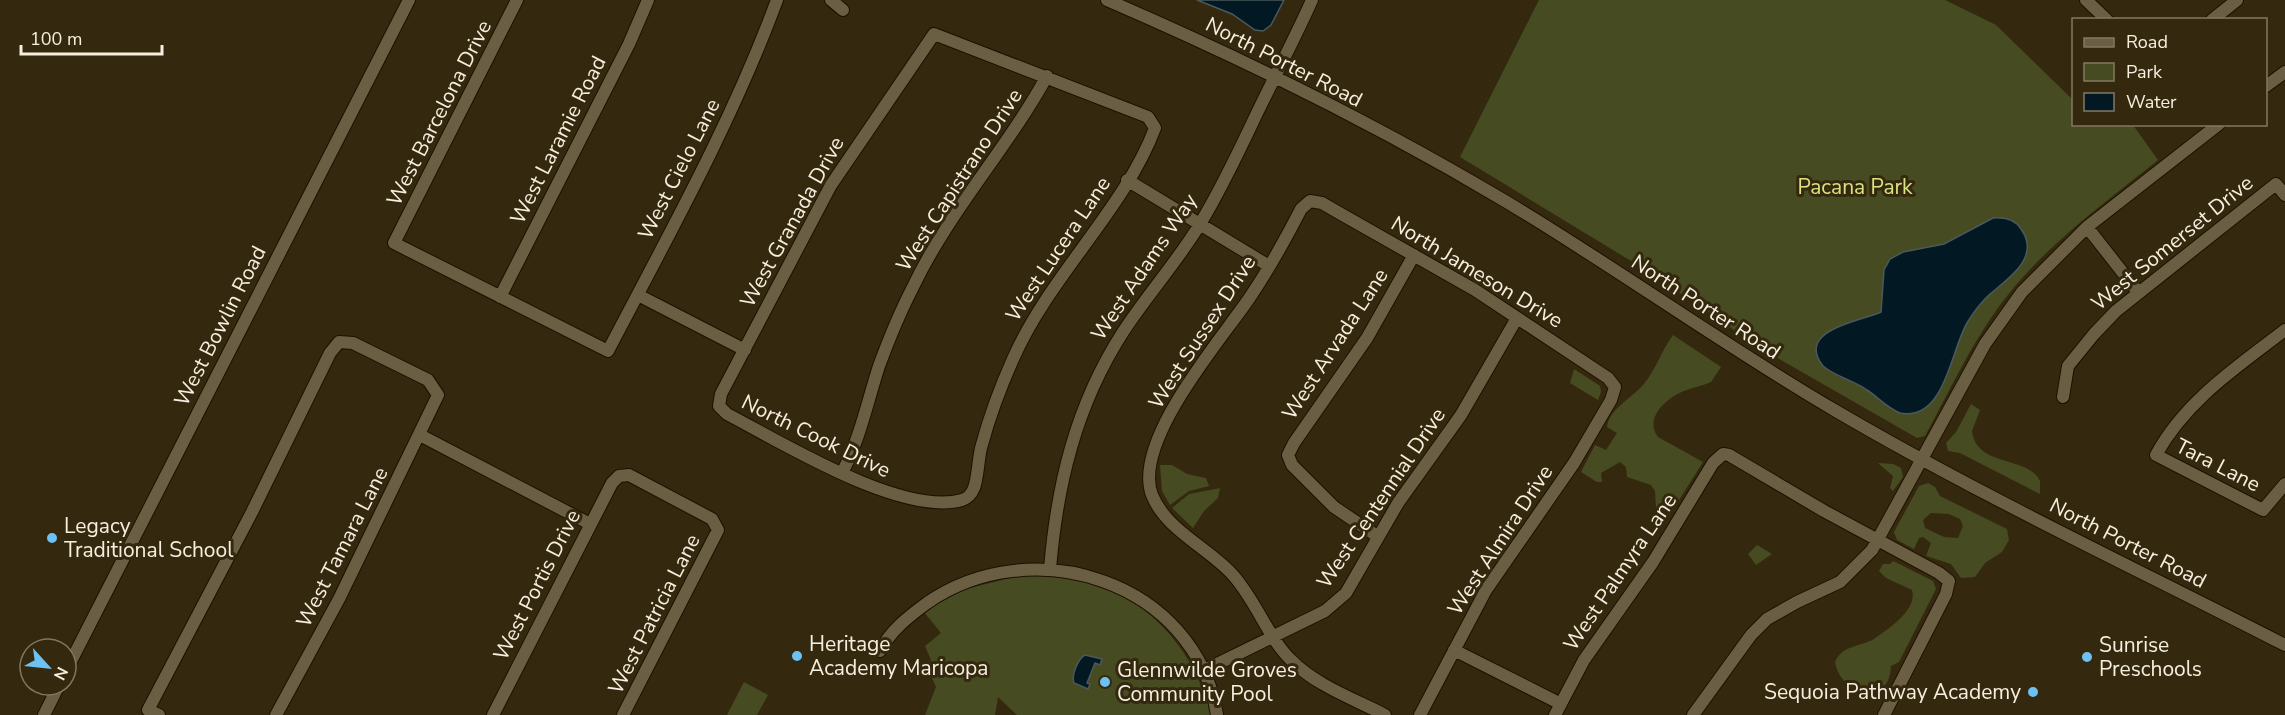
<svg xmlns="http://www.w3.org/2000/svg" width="2285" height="715" viewBox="0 0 2285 715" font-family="'Nunito Sans',sans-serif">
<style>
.green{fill:#474b22;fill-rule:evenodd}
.water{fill:#021924;stroke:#4b595c;stroke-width:1.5}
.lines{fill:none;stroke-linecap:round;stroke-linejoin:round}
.minor-casing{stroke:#1c1100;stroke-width:14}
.minor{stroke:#6b5f43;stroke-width:12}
.poi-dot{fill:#6dc2f3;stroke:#34290e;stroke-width:2}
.labels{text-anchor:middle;stroke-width:6;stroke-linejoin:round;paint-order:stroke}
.street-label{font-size:21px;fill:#f6efdf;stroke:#34290e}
.park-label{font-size:21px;fill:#d9e380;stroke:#34290e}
.poi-label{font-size:21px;fill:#f6efdf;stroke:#34290e;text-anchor:start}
</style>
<rect width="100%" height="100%" fill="#34290e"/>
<path class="green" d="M1539,0H1945L1996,25L2073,100L2074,124L2133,125L2158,160C2102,205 2043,247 2000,305C1970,346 1949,392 1925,436L1917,438L1762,349L1641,267L1460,157Z
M1673,335L1721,367L1711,382C1703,386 1693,387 1684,391C1668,397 1643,418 1658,437L1703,462L1669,516L1656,509L1655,491L1651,485L1627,477L1626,467L1620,462L1601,473L1602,482H1597L1581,472L1595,445L1606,450L1617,433L1607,427C1609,409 1632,398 1643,385C1656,370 1661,351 1673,335Z
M1574,369L1600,386L1601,392L1598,400L1570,383Z
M1971,404L1980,410L1972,431C1976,468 2028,455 2040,481V494L1960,453L1948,451L1946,443L1956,432Z
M1878,463L1893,464L1901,468L1903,477L1893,491L1890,488L1893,476Z
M1160,465H1172L1187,474L1206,478L1209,486L1189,491L1170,505L1162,491Z
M1928,483L1935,487L1940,496L2007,529L2009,540L2002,552L1985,563L1975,577L1961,578L1951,564L1926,556L1931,543L1923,537L1919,538L1914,549L1897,540L1894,532L1919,486ZM1931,513L1949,514L1960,519L1963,526L1958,538L1944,537L1925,528L1923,520Z
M1220,488L1218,498L1204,511L1193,528L1172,508L1189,494Z
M1757,545L1772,554L1756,565L1748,554Z
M1893,561L1933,581L1936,589L1899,662L1891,666C1889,710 1840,694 1835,662C1842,645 1860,647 1874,639C1888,629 1918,610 1912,590L1886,578L1879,571L1883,564H1890Z
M1018,576C1033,576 1049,575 1064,577C1139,586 1193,644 1211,715H1017L998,697L995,715H925L936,687L928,669L931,660L925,646L941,633L924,612L962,590Z
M744,682L768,695L757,715H727Z"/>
<path class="water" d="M1197,0H1284L1271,25L1263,31L1255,30L1232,14Z
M1993,218C2004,217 2015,219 2021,229C2041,257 2009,278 1990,294C1981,302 1973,313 1967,323C1952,349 1946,406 1914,413C1909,414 1905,414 1900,413C1887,408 1878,397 1867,390C1853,380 1836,377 1823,366C1794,329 1865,320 1881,312L1884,270L1890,259L1903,252L1944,244Z
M1085,655L1102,659L1100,665L1095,663L1087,683L1090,684L1088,689L1074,683C1071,675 1078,659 1085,655Z"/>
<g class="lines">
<defs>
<path id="minor" d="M517,0L394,243L608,351C668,236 732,122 777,0
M831,0L843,10
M1107,0C1244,59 1377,125 1505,201C1617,268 1723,345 1836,411C1981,496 2135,568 2285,645
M2086,0L2107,20
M2212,20L2237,0
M934,34L1148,117L1155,128C1124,210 1050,275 1013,359C1000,388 989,418 981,448C978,461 978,477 974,488C971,495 968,498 962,500C902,517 781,442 727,414L719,406L721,394L831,185Z
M2266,86L2285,72
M1127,180L1269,266
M2087,227L2138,292
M638,295L745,350
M500,297L629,44L648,0
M2285,330C2237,367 2185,401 2156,455L2263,510L2285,484
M2063,397L2068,366L2094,334L2116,311L2276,184L2285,195
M420,435L590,524
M842,473C860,439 867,403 879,366C889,339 900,312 913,287C949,211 1007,149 1047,76
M1377,536L1334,507L1292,465L1288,455L1294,443L1367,338L1414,255
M1050,569C1057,484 1076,405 1123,332C1147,295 1177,262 1200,224C1222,188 1240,149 1258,111C1276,74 1295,38 1312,0
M1454,650L1561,704
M880,651C891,630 908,617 927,603C1032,530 1196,581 1217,715
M66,671L409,0
M1203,671L1325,611L1346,593L1398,503L1461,415L1517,318
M44,715L59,685
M159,715L148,710L252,512L330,353L339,342L353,343L428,380L438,395L339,599L276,715
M493,715L612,483L619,476L629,475L712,519L718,530L623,715
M1385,715C1354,699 1315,685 1291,660C1268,638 1256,600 1232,574C1207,547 1166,530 1152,495C1132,442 1220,341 1248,300C1268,271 1285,240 1301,209L1310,201L1322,203L1341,214L1475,290L1608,378L1615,387L1611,400L1574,463L1486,590L1420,715
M1555,715L1584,660L1653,562L1713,463L1723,454L1729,455L1824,511L1939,573L1949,581L1946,594L1884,715
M1693,715L1751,635L1767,619L1797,602L1840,582L1872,550L1985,344L2022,292L2087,227L2219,124"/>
</defs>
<use href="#minor" class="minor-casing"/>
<use href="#minor" class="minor"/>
</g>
<g class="poi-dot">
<circle cx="52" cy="538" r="6"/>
<circle cx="797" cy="656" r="6"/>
<circle cx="2087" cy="657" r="6"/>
<circle cx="1105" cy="682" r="6"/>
<circle cx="2033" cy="692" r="6"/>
</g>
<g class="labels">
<g class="street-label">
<text transform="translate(1284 62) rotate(27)" y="7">North Porter Road</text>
<text transform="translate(439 113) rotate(-63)" y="7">West Barcelona Drive</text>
<text transform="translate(558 140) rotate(-63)" y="7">West Laramie Road</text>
<text transform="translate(679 169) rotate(-63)" y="7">West Cielo Lane</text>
<text transform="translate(959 180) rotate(-57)" y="7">West Capistrano Drive</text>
<text transform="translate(792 222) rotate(-61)" y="7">West Granada Drive</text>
<text transform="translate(2172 243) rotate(-39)" y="7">West Somerset Drive</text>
<text transform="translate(1058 249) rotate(-56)" y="7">West Lucera Lane</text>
<text transform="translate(1144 267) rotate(-56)" y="7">West Adams Way</text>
<text transform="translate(1477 272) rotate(31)" y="7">North Jameson Drive</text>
<text transform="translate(1706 307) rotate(33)" y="7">North Porter Road</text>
<text transform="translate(220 326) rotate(-63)" y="7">West Bowlin Road</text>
<text transform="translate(1202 332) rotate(-57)" y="7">West Sussex Drive</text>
<text transform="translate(1335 344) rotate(-57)" y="7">West Arvada Lane</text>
<text transform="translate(816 436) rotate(26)" y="7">North Cook Drive</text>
<text transform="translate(2218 465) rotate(27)" y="7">Tara Lane</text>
<text transform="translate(1381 498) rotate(-56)" y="7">West Centennial Drive</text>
<text transform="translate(1500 540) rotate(-57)" y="7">West Almira Drive</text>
<text transform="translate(2128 543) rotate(27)" y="7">North Porter Road</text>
<text transform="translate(342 547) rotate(-63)" y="7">West Tamara Lane</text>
<text transform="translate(1620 572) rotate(-56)" y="7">West Palmyra Lane</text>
<text transform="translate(537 585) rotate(-63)" y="7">West Portis Drive</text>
<text transform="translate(654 614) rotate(-63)" y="7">West Patricia Lane</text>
</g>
<g class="park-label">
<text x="1855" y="194">Pacana Park</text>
</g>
<g class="poi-label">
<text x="64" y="533">Legacy<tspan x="64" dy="24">Traditional School</tspan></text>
<text x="809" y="651">Heritage<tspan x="809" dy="24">Academy Maricopa</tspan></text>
<text x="2099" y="652">Sunrise<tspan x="2099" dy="24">Preschools</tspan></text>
<text x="1117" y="677">Glennwilde Groves<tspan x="1117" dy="24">Community Pool</tspan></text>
<text x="2021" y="699" text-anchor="end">Sequoia Pathway Academy</text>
</g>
</g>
<rect x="2072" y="18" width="195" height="108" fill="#34290e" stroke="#827862" stroke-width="1.5"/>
<rect x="2084" y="38" width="30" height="9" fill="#6b5f43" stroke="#827862" stroke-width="1.5"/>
<text x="2126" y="48" font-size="18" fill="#f6efdf">Road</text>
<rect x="2084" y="63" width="30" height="18" fill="#474b22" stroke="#827862" stroke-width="1.5"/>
<text x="2126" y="78" font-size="18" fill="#f6efdf">Park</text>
<rect x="2084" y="93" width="30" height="18" fill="#021924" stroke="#827862" stroke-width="1.5"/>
<text x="2126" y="108" font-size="18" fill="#f6efdf">Water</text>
<g transform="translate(48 667) rotate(117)"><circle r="28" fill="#34290e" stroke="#827862" stroke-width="1.5"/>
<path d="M0-4.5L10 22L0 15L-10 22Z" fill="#6dc2f3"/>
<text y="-9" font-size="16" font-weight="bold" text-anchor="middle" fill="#f6efdf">N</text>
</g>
<path d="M21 45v9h141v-9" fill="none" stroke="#f6efdf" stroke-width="3"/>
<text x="30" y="45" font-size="18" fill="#f6efdf" stroke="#34290e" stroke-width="4.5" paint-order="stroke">100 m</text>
</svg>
